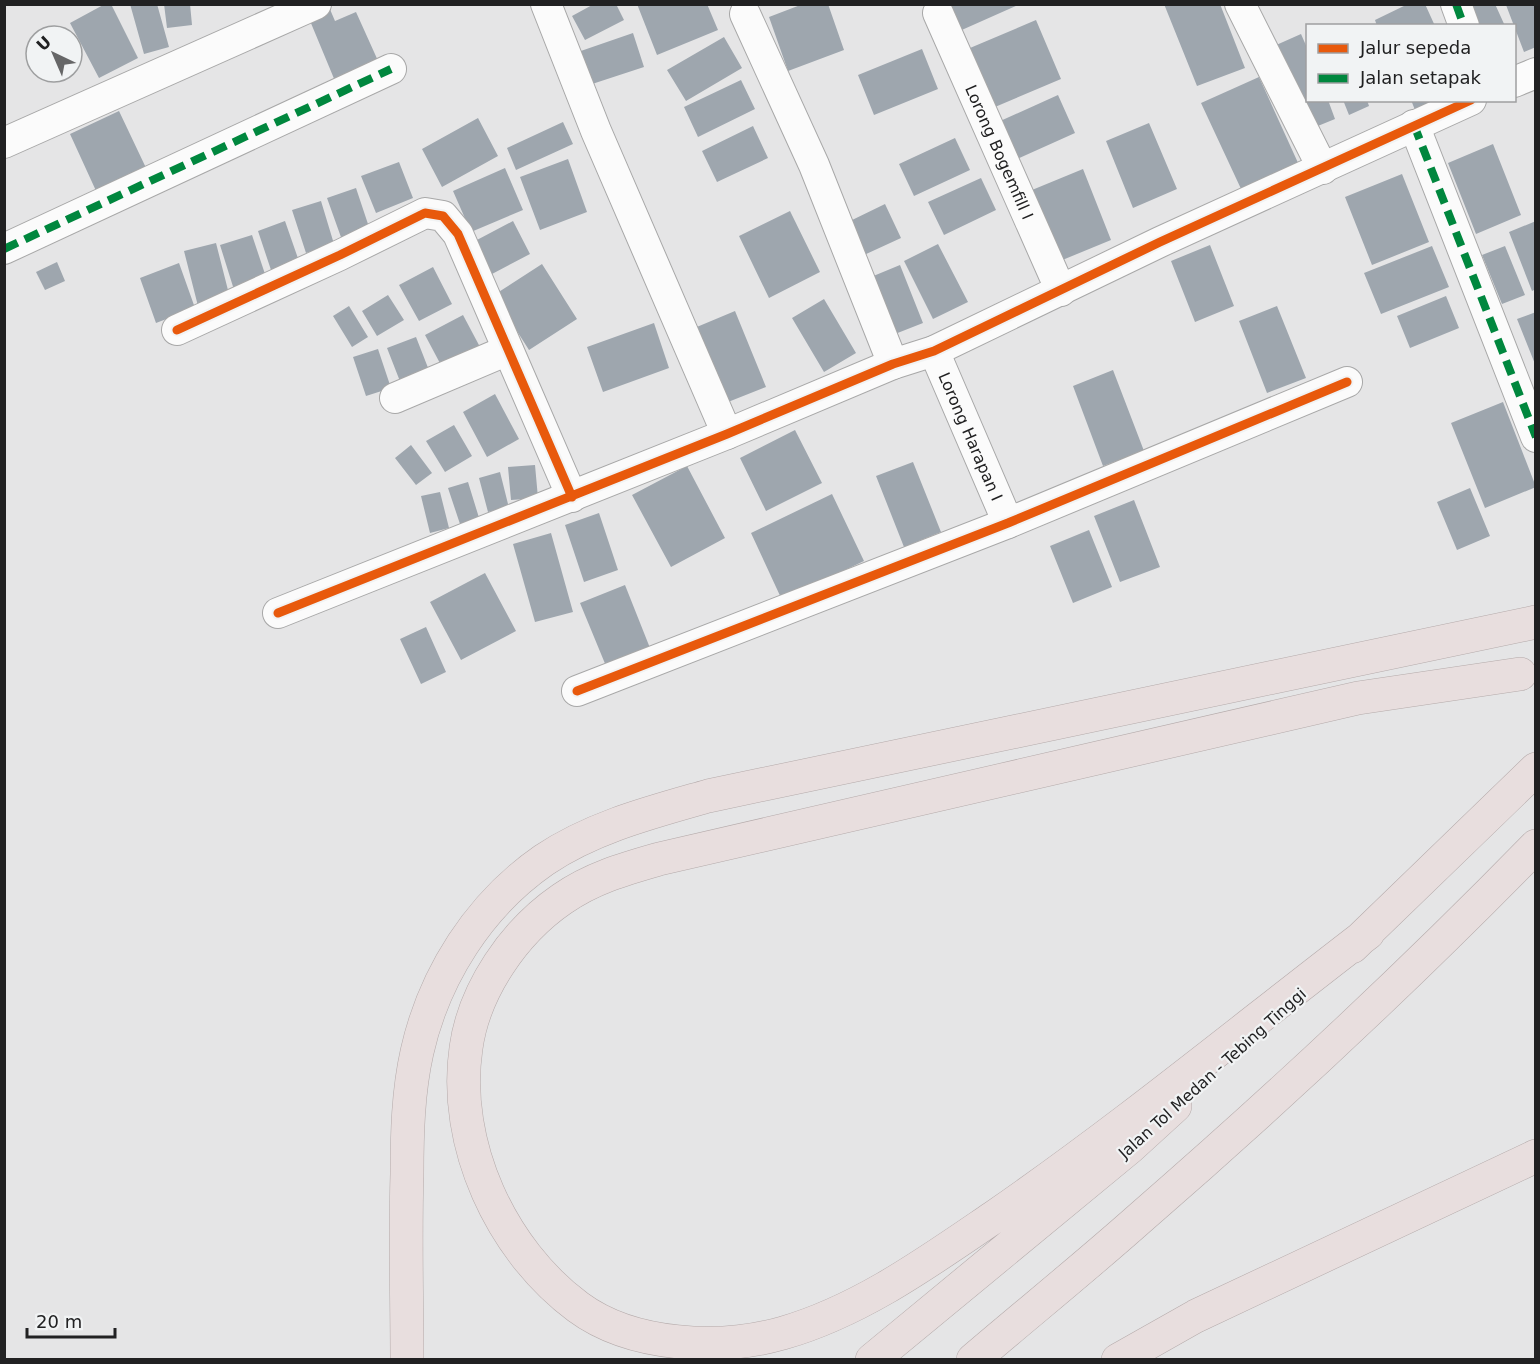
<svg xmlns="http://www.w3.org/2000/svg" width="1540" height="1364" viewBox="0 0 1540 1364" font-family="'DejaVu Sans',sans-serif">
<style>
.building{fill:#9ea6ae}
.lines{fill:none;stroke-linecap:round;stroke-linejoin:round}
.street-casing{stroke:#a8a8a8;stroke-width:32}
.highway-casing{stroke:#b4aaaa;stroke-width:34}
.street{stroke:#fbfbfb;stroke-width:30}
.highway{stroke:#e8dede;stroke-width:33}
.quiet{stroke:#00873e;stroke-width:8;stroke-dasharray:15 8;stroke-linecap:butt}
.cycleway-casing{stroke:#f1f3f4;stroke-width:13}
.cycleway{stroke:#e8590c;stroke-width:9}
.labels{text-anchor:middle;stroke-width:4.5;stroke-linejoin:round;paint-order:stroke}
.street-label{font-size:16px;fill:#212122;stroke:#f1f3f4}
</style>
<rect width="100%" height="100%" fill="#e5e5e6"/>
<path class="building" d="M105,4H111L138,58L99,78L70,23Z
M130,4H157L169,47L144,54Z
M164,4H190L192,25L167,28Z
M594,4H616L624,20L585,40L572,16Z
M637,4H707L718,30L657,55Z
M803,4H828L844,50L788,71L769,17Z
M943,4H1020L955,33Z
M1164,4H1220L1245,68L1197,86Z
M1408,4H1425L1435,26H1377L1375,20Z
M1463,4H1495L1505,26H1472Z
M1536,4V47L1524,52L1506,5Z
M329,7L335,21L356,12L379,63L335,81L308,16Z
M1036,20L1061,79L995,107L970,48Z
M633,33L644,67L586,86L575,53Z
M1301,34L1308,50V100H1328L1335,119L1308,130L1274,46Z
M724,37L742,68L686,101L667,70Z
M922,49L938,89L874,115L858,75Z
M1259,77L1299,165L1242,191L1201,103Z
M741,80L755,109L698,137L684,107Z
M1058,95L1075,133L1015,160L998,122Z
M1343,100H1367L1369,106L1349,115Z
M1411,100H1440L1415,110Z
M119,111L147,170L97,193L70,134Z
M478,118L498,156L442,187L422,149Z
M563,122L573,144L516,170L507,148Z
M1149,123L1177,189L1133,208L1106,141Z
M753,126L768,158L717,182L702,151Z
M955,138L970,170L914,196L899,164Z
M1493,144L1521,215L1476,234L1448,163Z
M568,159L587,212L540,230L520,177Z
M399,162L413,198L376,213L361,176Z
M505,168L523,210L471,232L453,191Z
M1083,169L1111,240L1060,261L1032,190Z
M1402,174L1429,242L1372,265L1345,197Z
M981,178L996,210L944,235L928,202Z
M356,188L370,230L342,240L327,198Z
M321,201L334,244L306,253L292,210Z
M885,204L901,238L864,255L848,222Z
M790,211L820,272L769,298L739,236Z
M285,221L301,267L273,276L258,231Z
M513,221L530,254L492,274L475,241Z
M1536,221V289L1532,291L1509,232Z
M252,235L268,283L235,293L220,245Z
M216,243L230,298L198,306L184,251Z
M938,244L968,302L933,319L904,261Z
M1210,245L1234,306L1195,322L1171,261Z
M1432,246L1449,287L1381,314L1364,273Z
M1505,246L1525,295L1502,304L1482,255Z
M57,262L65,281L45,290L36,272Z
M179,263L195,308L156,323L140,278Z
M542,264L577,319L529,350L494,295Z
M900,265L923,323L895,334L871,277Z
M433,267L452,304L419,321L399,285Z
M388,295L404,320L377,336L362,311Z
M1446,296L1459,328L1410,348L1397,316Z
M824,299L856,353L824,372L792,318Z
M349,306L368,337L352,347L333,316Z
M1277,306L1306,378L1267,393L1239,321Z
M735,311L766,387L723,404L692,329Z
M1536,312V364H1535L1517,319Z
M463,315L480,347L442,367L425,335Z
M654,323L669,368L603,392L587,347Z
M416,337L432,378L403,389L387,348Z
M378,349L391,388L366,396L353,357Z
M1113,370L1144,451L1103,466L1073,386Z
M495,394L519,439L487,457L463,412Z
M1503,402L1536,487L1485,508L1451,423Z
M454,425L472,456L445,472L426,441Z
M795,430L822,483L766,511L740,458Z
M411,445L432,473L416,485L395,458Z
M913,462L941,532L904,547L876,476Z
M535,465L538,498L511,500L508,467Z
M687,466L725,538L671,567L632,495Z
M500,472L509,508L488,512L479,478Z
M468,482L480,521L461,527L448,488Z
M1470,488L1490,536L1457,550L1437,502Z
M440,492L449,528L430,533L421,496Z
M832,494L864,561L782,600L751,533Z
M1134,500L1160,567L1120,582L1094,516Z
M599,513L618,570L584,582L565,525Z
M1089,530L1112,587L1073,603L1050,546Z
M551,533L573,612L535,622L513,544Z
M485,573L516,631L461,660L430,602Z
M625,585L650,648L606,666L580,603Z
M426,627L446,672L421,684L400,639Z"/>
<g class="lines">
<defs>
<g id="street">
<path d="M546,4L596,131L727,434"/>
<path d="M1240,4L1323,169"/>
<path d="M1456,4L1464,26"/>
<path id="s1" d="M938,13L1061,291"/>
<path d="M745,14L814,165L893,364"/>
<path d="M1514,82L1536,73"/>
<path d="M1414,125L1536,437"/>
<path d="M4,143L316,4"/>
<path d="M4,249L391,69"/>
<path d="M177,330L340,255L425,213L443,216L458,234L572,497"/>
<path id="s2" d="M934,351L1008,523"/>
<path d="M395,398L508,350"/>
<path d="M278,613L727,434L893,364L934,351L1160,242L1471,100"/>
<path d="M577,691L1008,523L1347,382"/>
</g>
<path id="highway" d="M1368,933C1244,1028 1123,1128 994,1217C928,1262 860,1311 783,1333C721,1351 632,1347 578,1307C501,1250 452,1144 466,1048C474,990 514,932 562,899C592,878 624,869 659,859L1358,698L1520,674
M1352,947L1536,769
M407,1360C407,1298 405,1236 407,1174C407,1134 408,1092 417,1052C434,976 479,905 544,860C593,827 652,812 708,796L1536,622
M872,1360L1129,1148L1175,1106
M973,1360C1028,1313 1085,1267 1139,1219C1276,1100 1409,976 1536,846
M1118,1360L1196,1316L1536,1156"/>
</defs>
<use href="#street" class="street-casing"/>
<use href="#highway" class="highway-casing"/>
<use href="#street" class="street"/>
<use href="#highway" class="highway"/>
<path class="quiet" d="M1456,4L1464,26
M1414,125L1536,437
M4,249L391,69"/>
<defs>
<path id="cycleway" d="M177,330L340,255L425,213L443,216L458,234L572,497
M278,613L727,434L893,364L934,351L1160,242L1471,100
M577,691L1008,523L1347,382"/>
</defs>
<use href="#cycleway" class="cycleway-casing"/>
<use href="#cycleway" class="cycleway"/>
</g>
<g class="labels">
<g class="street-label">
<text dy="6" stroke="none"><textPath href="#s1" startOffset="152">Lorong Bogemfill I</textPath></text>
<text dy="6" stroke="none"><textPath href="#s2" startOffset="93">Lorong Harapan I</textPath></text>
<text transform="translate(1212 1073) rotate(-42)" y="6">Jalan Tol Medan - Tebing Tinggi</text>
</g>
</g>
<rect width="1540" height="1364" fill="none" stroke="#212122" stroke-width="12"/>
<rect x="1306" y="24" width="210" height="78" fill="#f1f3f4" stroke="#9e9fa0" stroke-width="1.5"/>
<rect x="1318" y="44" width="30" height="9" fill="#e8590c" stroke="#9e9fa0" stroke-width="1.5"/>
<text x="1360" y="54" font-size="18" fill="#212122">Jalur sepeda</text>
<rect x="1318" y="74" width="30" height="9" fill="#00873e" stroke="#9e9fa0" stroke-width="1.5"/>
<text x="1360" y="84" font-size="18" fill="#212122">Jalan setapak</text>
<g transform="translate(54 54) rotate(316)"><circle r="28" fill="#f1f3f4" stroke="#9e9fa0" stroke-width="1.5"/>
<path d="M0-4.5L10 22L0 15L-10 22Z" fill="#666667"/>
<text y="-9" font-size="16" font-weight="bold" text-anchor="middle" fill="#212122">U</text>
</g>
<path d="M27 1328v9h88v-9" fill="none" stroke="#212122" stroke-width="3"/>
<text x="36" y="1328" font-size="18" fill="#212122" stroke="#f1f3f4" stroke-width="4.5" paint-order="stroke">20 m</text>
</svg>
